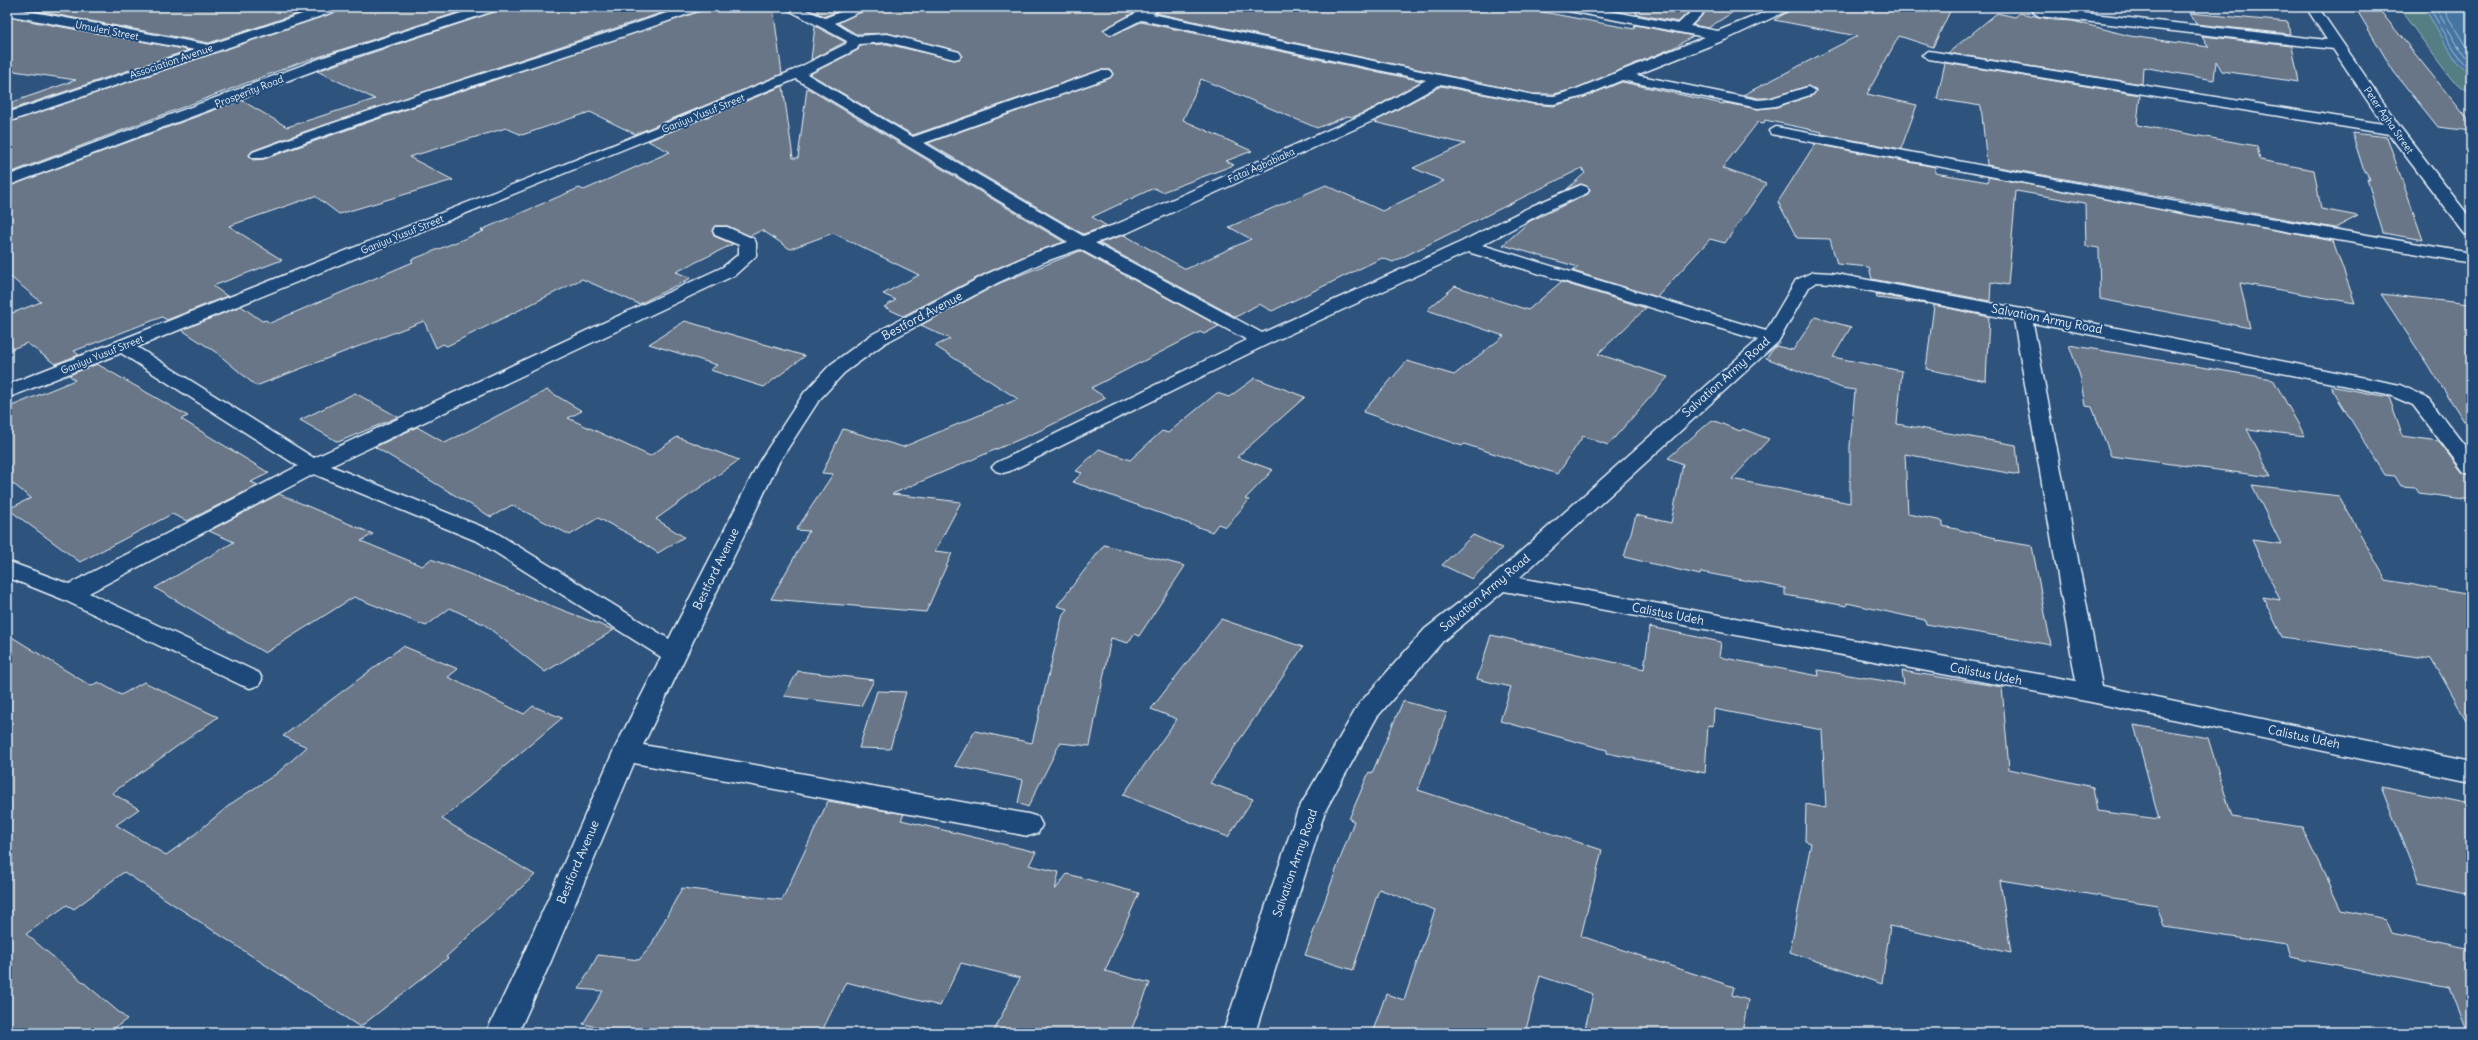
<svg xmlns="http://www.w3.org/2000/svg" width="2478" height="1040" viewBox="0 0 2478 1040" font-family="Delius,sans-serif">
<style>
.green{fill:#557d84;stroke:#9eb7be}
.water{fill:#4575a1;stroke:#86a7c4}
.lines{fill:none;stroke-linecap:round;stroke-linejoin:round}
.shore{stroke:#a7bfd5;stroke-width:1}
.building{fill:#687687;stroke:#e8f1f8}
.minor-casing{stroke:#e8f1f8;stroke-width:3}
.minor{fill:#1f4a7a;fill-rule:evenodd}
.labels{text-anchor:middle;stroke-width:4;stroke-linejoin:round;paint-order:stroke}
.far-street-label{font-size:10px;fill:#e8f1f8;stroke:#1f4a7a}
.street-label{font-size:12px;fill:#e8f1f8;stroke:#1f4a7a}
</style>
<rect width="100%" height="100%" fill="#2e537d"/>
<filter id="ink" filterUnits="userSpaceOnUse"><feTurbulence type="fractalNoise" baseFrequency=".025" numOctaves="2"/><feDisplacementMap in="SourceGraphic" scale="8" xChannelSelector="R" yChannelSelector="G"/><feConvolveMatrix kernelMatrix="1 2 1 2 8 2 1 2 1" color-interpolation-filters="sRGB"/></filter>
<g filter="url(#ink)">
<path class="green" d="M2398,7H2424L2457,62L2471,76V93L2453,81Z"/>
<path class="water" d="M2424,7H2471V76L2457,62Z"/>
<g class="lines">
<path class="shore" d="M2429,7L2460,59L2471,70
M2435,7L2464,56L2471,63
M2442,7L2471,55"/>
</g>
<path class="building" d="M15,7H318L209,43Z
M342,7H475L299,63L7,174V123L339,11Z
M500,7H679L306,131L252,151L249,156L253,160L264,159L372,121L700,11L703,7H773L782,74L635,134L590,112L522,135L506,128L409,157L453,180L339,214L315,196L229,226L282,260L213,286L227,296L167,320L162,317L74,351L79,355L55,364L27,343L7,351V315L41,302L7,274V187L241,100L287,127L375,99L317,71L497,11Z
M818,7H849L825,16L817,13Z
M871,7H1144L1103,30L1109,35L1115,34L1141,22L1422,81L1370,110L1353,117L1348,116L1317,128L1201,79L1183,120L1252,151L1226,161L1234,165L1162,192L1154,188L1092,217L1107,226L1083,234L928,143L1110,78L1113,75L1111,70H1100L913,135L810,74L858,50L860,45L887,44L954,60L959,59L962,56L959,51L887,33L856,34L838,23Z
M1160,7H1517L1606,24L1634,29L1635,25L1693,36L1675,47L1574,89L1554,94H1533L1156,13L1160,9Z
M1636,7H1694L1678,22L1636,14Z
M1710,7H1741L1708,28L1693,25Z
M1796,7H1952L1933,47L1899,36L1867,94L1917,105L1901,149L1821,134L1822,132L1765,120L1764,123L1758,122L1722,168L1766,184L1725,243L1710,239L1657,297L1573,271L1578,267L1503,245L1530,221L1588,194L1590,189L1581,184L1566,190L1585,173L1582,168L1393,262L1382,258L1272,311L1259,304L1236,317L1099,243L1124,235L1186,269L1251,239L1229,227L1326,185L1382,211L1444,181L1413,168L1465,144L1374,122L1441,86L1533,104L1554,106L1584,97L1622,82L1723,104L1725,103L1758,109L1776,107L1813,95L1816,91L1808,86L1769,98H1758L1743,95L1857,36L1774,20Z
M2355,7H2377L2471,123V131L2438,127L2394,72Z
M1997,13L2015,17L2020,13L2054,20L2073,21L2130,36L2209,47L2202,36L2292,46L2299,82L2222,71L2216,61L2214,80L2143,67L2142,84L1948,53Z
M2190,13L2288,22L2290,34L2196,24Z
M7,17L189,50L7,111V104L76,80L7,70Z
M815,26L845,42L811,60Z
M1945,63L2140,95L2137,125L2257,146L2260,160L2314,170L2321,209L2358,216L2335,228L1987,165L1981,106L1937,99Z
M783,86L793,158H798L807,88L1064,242L1034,252L986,273L903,316L884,307L896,300L883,294L919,275L833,233L790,249L762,230L750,236L728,226H715L712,230L714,236L733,244L676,272L691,278L639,304L582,279L447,346L443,344L436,348L424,321L256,386L217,353L182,330L241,306L262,321L266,320L270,323L413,262L411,260L484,231L481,230L579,188L584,190L670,152L648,141Z
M2352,133L2387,137L2423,240L2383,233L2367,179L2370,180L2363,168Z
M1815,144L1935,167V173L1988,182V177L2333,241L2355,303L2240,283L2250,328L2100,299L2099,248L2086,246L2085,203L2016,191L2008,285L1991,282L1990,301L1872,279L1869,267L1837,264L1830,239L1797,238L1778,202Z
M1080,251L1219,326L1204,334L1200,332L1091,388L1106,398L1039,431L892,494L961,502L935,551L952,553L926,612L771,599L809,531L796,530L833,474L822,473L843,429L903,447L1018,399L935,346L950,339L921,325L1000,283Z
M1561,282L1646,308L1598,354L1668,377L1608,445L1583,436L1558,474L1464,444L1462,446L1363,412L1407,361L1454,375L1504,336L1427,310L1455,286L1528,310Z
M1876,294L1927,304L1877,298Z
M2381,294L2471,304V432L2416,347Z
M1934,305L1989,317L1986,381L1926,369Z
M1815,317L1851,327L1833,357L1902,371L1897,424L2016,445L2019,475L1905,454L1908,514L1943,521V526L1996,538V540L2032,546L2051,645L1926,624L1925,620L1847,603V606L1785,595V588L1701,572L1700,575L1624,557L1636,515L1671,523L1683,464L1668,458L1712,420L1740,431L1743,429L1769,439L1732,479L1850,503V446L1855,390L1842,388L1766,358L1776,346L1793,350Z
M685,321L805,356L764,387L710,370L717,365L649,344Z
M2069,345L2273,379L2305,436L2247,429L2271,477L2111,456L2092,407L2085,406L2080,376Z
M97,364L188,416L181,419L269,473L251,482L258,485L187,521L172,514L80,562L8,509L31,498L7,479V408L75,380L69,375Z
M1255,378L1305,397L1237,457L1273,470L1245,499L1249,500L1226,527L1218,524L1212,532L1073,482L1082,473L1076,471L1099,449L1130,460L1162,431L1168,433L1217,393L1229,397Z
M2330,386L2389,397L2403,436L2438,441L2463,473L2471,475V500L2419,493L2415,487L2401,486L2395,476L2385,475Z
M547,390L582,411L568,418L650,456L677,437L739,460L656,519L684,537L658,553L629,534L598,518L570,535L512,505L491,517L375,447L417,427L445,443Z
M355,393L398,417L338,442L300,420Z
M2252,485L2339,496L2386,580L2471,595V729L2432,659L2282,637L2263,597L2280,600L2252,540L2281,544Z
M279,494L373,534L361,541L422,566L431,559L614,630L545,672L485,625L450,608L426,626L354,597L265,653L155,588L234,542L209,531Z
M1473,535L1502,548L1472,579L1442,565Z
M1104,545L1185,566L1139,636L1134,634L1128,643L1111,638L1090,746L1060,743L1028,807L1018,803L1023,780L955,766L975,731L1032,743L1063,614L1067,609L1057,606Z
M1221,619L1303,647L1210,783L1253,799L1228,837L1123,795L1177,719L1151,709Z
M1650,627L1721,642L1719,657L1819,676L1818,670L1904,684L1902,671L2002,687L2009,769L2093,787L2097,811L2159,819L2134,725L2208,738L2232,817L2302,827L2341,910L2386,919L2392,933L2471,949V1033H2467L2449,988L2290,957L2286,945L2164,927L2157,905L2000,880L2011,953L1890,926L1882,984L1790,952L1811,843L1805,841L1806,804L1826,808L1822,730L1714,709L1713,726L1708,725L1705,773L1607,753V750L1500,721L1511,687L1477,679L1491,635L1644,669Z
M7,634L91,686L98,682L121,695L144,682L218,717L112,793L139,809L116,825L166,855L189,839L232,803L276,774L307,747L283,736L403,646L458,669L448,677L524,714L533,706L562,718L442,819L535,875L446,957L448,958L360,1027L124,872L74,909L67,905L26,934L127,1019L108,1033H7Z
M798,671L874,680L861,706L784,696Z
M877,691L906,692L890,749L859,748Z
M1403,701L1447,713L1418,790L1602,850L1581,936L1734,987L1732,995L1748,1000L1742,1033H1584L1593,994L1540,976L1525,1033H1372L1386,994L1404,1000L1435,910L1379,889L1353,970L1305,955L1354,821L1349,819L1369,772L1372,773Z
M2381,786L2471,804V894L2419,883Z
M828,801L904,814L901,820L1036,852L1029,865L1059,872L1055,890L1067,874L1139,893L1105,971L1150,983L1130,1033H993L1020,978L961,963L940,1006L846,982L821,1033H627L583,1024L603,991L579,989L598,955L639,960L650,947L682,888L782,900Z"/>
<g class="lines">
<defs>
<path id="minor" d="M7,7L209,45L323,7H341L339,10L7,122V113L195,50L7,15Z
M480,7H499L497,10L337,62L7,186V176L327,56Z
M684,7H702L700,10C555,61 407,104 263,158H253L250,155L253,152C395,99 541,57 684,7Z
M783,7H799L825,18L853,7H870L835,23L856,36L887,34L959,52L961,55L959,58L954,59L887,42L859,44L857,49L807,74L913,137L1100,71H1110L1112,74L1110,77L924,143L1083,236L1117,224L1371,111L1426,80L1141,20L1115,33L1110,34L1104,30L1147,7H1158L1159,9L1152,14L1533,95L1554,96L1574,90L1705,37L1569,11L1563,7H1589L1678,24L1696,7H1709L1690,26L1718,31L1778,7H1795L1727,39L1636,75L1758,100L1769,99L1808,87L1815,91L1813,94L1776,106L1758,108L1622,80L1584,96L1554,104L1533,103L1441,84L1381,117L1129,232L1095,243L1262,333L1461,242L1532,206L1581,185L1587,187L1589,190L1587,193L1544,212L1482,245L1766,331L1796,280L1813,272L1831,273L2022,309L2400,385L2427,397L2471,454V474L2464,472L2413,405L2387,394L2033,323L2102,686L2471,762V782L2091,702L1504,591L1443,641L1377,717L1325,811L1255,1033H1223L1298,810L1359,704L1425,629L1492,577L1758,340L1468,252L1268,344L1010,471L1003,473L996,471L992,467L996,463L1247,340L1080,249L1046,261L999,282L885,343L844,373L819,400L779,462L643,745L1028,814L1038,817L1042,825L1038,833L1028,836L634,763L551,961L518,1033H486L521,960L613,752L661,657L479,542L314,474L89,593L259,673L262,679L259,685L250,688L241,685L62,599L7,577V561L69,584L298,466L121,353L7,398V385L613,145L792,71L846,44L847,41ZM796,79L1068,242L1034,253L987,274L871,335L830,365L804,393L759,462L669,639L495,532L331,466L735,275L756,256V243L754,239L727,227H715L713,231L715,235L739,245V254L723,267L314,458L137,347ZM1816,282L1831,283L2014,320L2076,681L1519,578L1778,342L1809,287Z
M2306,7H2318L2400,127L2471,219V235L2465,234L2389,134L1929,59L1922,55L1929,51L2383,124L2333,49L2039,16L2033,12L2039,8L2327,40Z
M1776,127L2182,203L2471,253V263L2182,213L1771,134L1769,131Z"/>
</defs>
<use href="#minor" class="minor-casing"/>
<use href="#minor" class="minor"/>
</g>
</g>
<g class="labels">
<g class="far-street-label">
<text transform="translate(107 30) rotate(11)" y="4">Umuleri Street</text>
<text transform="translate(171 61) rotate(-19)" y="4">Association Avenue</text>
<text transform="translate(249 91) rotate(-21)" y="4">Prosperity Road</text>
<text transform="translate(703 113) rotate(-22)" y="4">Ganiyu Yusuf Street</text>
<text transform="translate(2389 120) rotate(55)" y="4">Peter Agha Street</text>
<text transform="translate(1261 165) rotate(-24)" y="4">Fatai Agbabiaka</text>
<text transform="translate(402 234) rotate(-22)" y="4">Ganiyu Yusuf Street</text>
<text transform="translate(102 354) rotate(-22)" y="4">Ganiyu Yusuf Street</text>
</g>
<g class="street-label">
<text transform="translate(922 316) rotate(-28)" y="4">Bestford Avenue</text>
<text transform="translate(2047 319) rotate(11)" y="4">Salvation Army Road</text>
<text transform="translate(1726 377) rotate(-42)" y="4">Salvation Army Road</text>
<text transform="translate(716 569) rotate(-64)" y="4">Bestford Avenue</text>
<text transform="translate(1485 593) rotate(-40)" y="4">Salvation Army Road</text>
<text transform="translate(1668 614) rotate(11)" y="4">Calistus Udeh</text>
<text transform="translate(1986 674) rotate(11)" y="4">Calistus Udeh</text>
<text transform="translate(2304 737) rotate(12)" y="4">Calistus Udeh</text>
<text transform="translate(578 862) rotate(-67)" y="4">Bestford Avenue</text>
<text transform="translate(1295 863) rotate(-71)" y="4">Salvation Army Road</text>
</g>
</g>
<rect width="2478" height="1040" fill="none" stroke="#1f4a7a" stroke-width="24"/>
<rect x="12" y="12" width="2454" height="1016" fill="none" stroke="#e8f1f8" stroke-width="1.5" filter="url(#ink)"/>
</svg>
